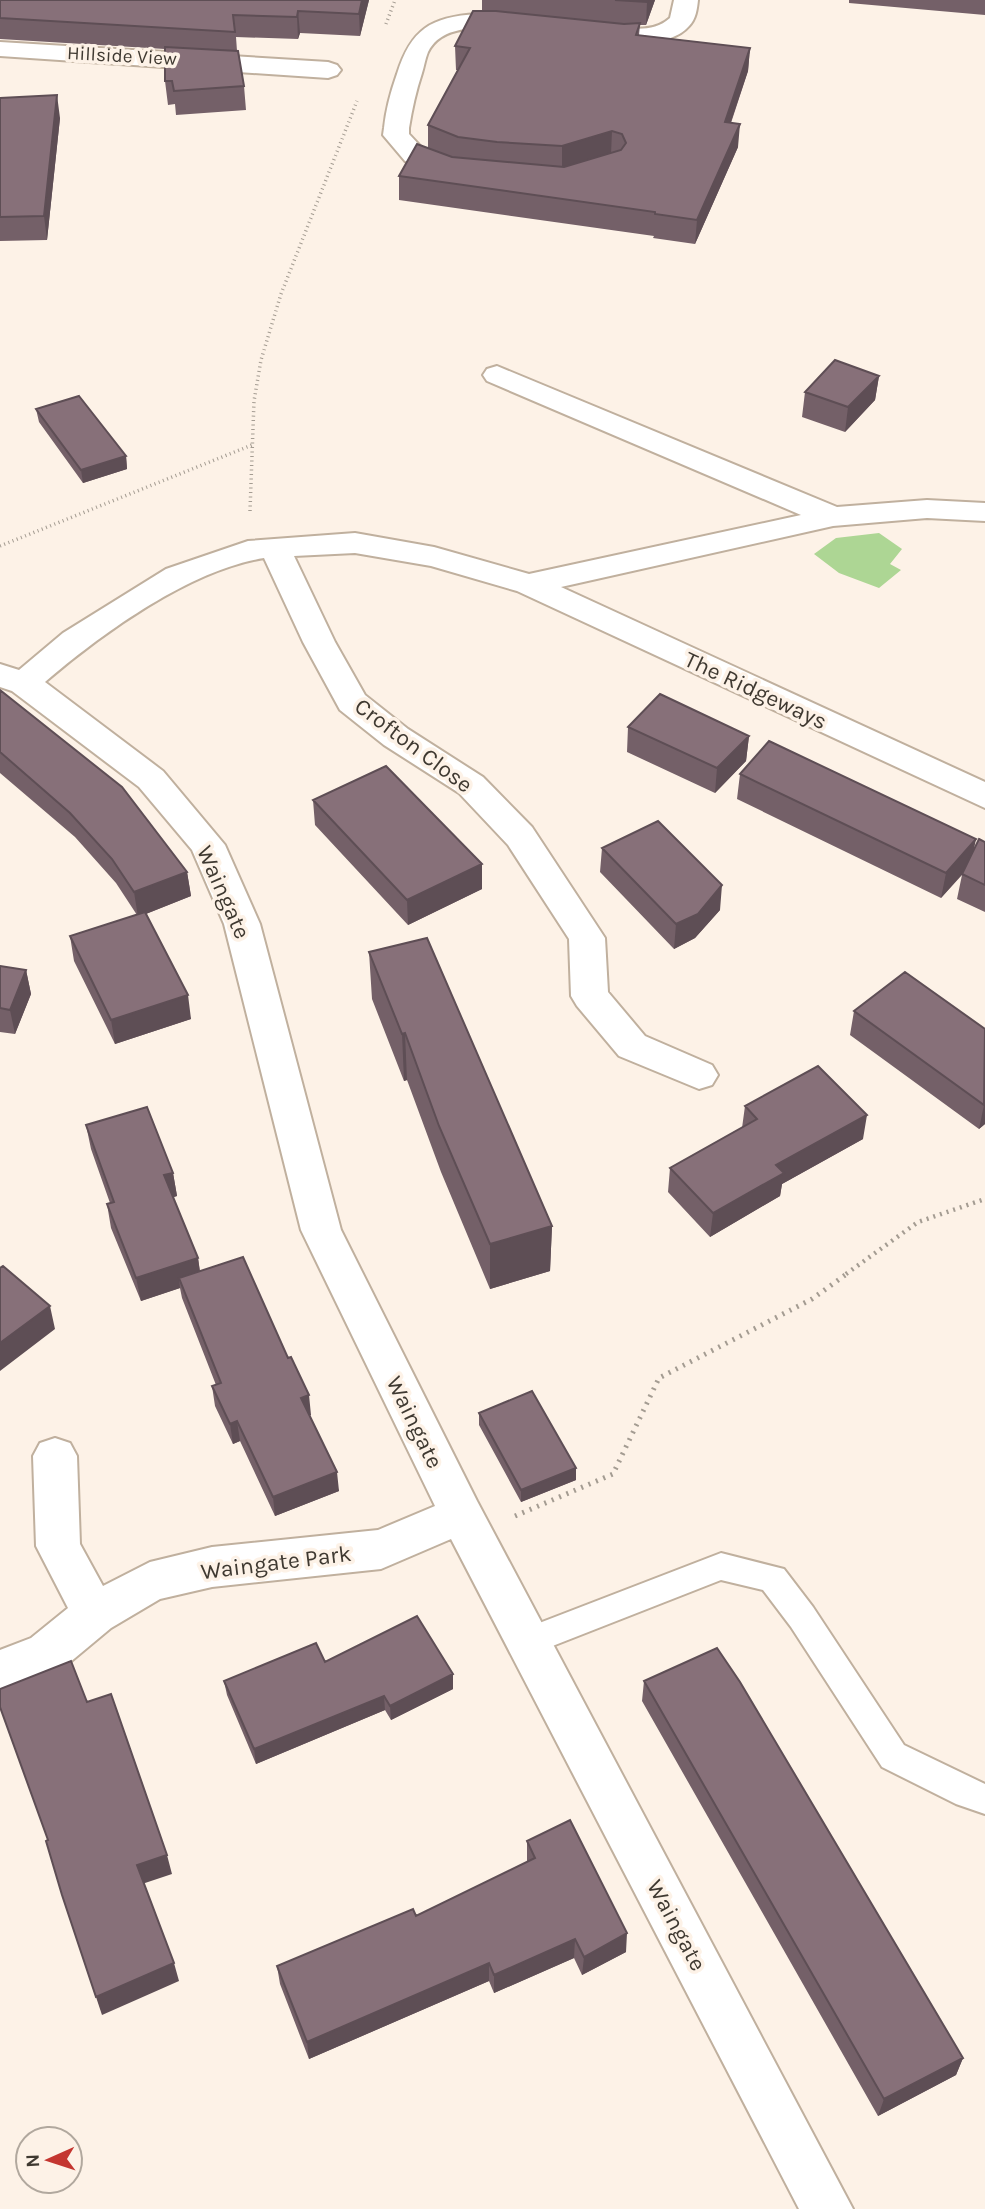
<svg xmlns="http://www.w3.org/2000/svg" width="985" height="2209" viewBox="0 0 985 2209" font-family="Karla,sans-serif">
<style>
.green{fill:#add694}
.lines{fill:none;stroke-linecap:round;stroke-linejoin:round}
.lane-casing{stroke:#c0b09e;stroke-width:4}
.street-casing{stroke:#c0b09e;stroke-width:4}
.path-far2{stroke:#a49c92;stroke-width:3.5;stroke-dasharray:1 3.5;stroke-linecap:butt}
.path-far1{stroke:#a49c92;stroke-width:4.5;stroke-dasharray:2 5;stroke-linecap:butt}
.path{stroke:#a49c92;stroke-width:5;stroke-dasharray:2 6;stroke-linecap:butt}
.lane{fill:#fff;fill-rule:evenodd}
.street{fill:#fff;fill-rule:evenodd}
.wall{fill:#746068}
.shaded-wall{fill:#5e4e55}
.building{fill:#877079;stroke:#5e4e55;stroke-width:2}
.labels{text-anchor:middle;stroke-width:7;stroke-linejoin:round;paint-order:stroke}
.far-street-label{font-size:19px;fill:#3f3931;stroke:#fdf2e7}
.street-label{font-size:23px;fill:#3f3931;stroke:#fdf2e7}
</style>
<rect width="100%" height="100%" fill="#fdf2e7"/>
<path class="green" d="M879,533L902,549L890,564L901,570L879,588L839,573L814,554L836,538Z"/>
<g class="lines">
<defs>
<path id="lane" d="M721,1553L784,1569L813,1607L904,1745L985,1784V1814L956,1804L882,1767L791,1627L763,1590L721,1580L527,1656L516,1652L511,1642L516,1632Z"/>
<path id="street" d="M674,0H698C697,9 696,19 689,26C669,50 609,44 581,37L578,32L581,27C610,20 646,40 670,18Z
M477,14L529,19L532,24L529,29L520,31C492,29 444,20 428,52C425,59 424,67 422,73C416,91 412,109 409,128V134L423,149L471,165L475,171L471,177L462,179L405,161L383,135L384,128C386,109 391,91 397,74C411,29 431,17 477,14Z
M0,42L328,62L337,65L341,70L337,75L328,78L0,56Z
M497,366L837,507L927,500L985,503V521L927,518L833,526L561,587L985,782V808L517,591L431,566L355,553L294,556L335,642L365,695L408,729L483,777L532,827L605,938L608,992L645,1036L712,1065L718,1075L712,1085L699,1089L619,1056L577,1006L571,996L569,939L508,845L459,793L384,745L340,710L303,642L264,558C189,570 101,634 45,682L163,771L225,845L260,924L341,1230L477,1501L853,2209H799L451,1539L381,1569L212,1587L160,1599L111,1628L63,1668L0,1692V1650L31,1638L68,1608L36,1546L33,1456L40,1443L55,1438L70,1443L77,1456L80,1544L103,1586L150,1562L212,1547L378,1530L435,1506L301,1230L224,924L192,850L139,787L12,691L0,687V664L19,670L63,633L166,569L248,541L355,533L434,547L529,574L801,515L487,381L483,375L487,369Z"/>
</defs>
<use href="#lane" class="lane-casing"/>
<use href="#street" class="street-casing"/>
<path class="path-far2" d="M386,24L395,0
M250,511L254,401L261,360L281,294L357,101
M0,546L252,445"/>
<path class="path-far1" d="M846,1274L918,1222L985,1199"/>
<path class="path" d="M515,1516L613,1474L659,1378L812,1299L848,1273"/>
<use href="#lane" class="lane"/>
<use href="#street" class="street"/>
</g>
<path class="wall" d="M0,0H369L360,36L300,33L298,39L236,37L237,51L244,86L246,110L176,115L175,104L168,105L165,81V49L0,39Z
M482,0H655L646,25H640L639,35L750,48L748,71L731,123L738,147L695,244L653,238L654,236L399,200V176L428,148V125L458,70H456L455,46L482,11Z
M849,0H985V15L849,3Z
M0,98L60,118L47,240L0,241Z
M879,376L875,400L845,432L802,417L805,392Z
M36,409L126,456L127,469L83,483L39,422Z
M0,685V691L187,872L191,896L146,914L191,1019L115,1044L74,961L70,936L137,915L116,883L75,837L0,773Z
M628,727L749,736L746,761L715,793L627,752Z
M740,774L974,848L985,842V912L957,899L962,875L941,898L737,799Z
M313,800L482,889L408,925L315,825Z
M602,848L720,910L695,938L674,949L600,872Z
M369,952L552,1226L550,1271L490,1289L441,1172L407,1080L404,1081L372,999Z
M0,966L26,970L31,994L15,1034L0,1032Z
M854,1011L985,1029V1124L979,1129L850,1035Z
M745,1106L863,1139L782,1184L780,1196L710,1237L668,1192L670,1168L742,1128Z
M86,1125L173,1173L177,1196L173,1197L198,1258L200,1271L311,1415H310L339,1491L275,1516L240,1441L233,1444L215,1406L212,1386L216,1385L182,1298L180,1288L141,1301L111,1228L107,1204L110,1203L91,1149Z
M479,1413L576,1480L521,1502L479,1425Z
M325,1662L453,1689L391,1720L385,1710L256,1764L227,1695L224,1681Z
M644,1681L963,2058L956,2075L878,2116L642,1701Z
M527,1841L626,1952L582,1975L574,1958L494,1993L489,1981L309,2059L280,1984L277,1966L416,1916L527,1862Z"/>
<path class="shaded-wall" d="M362,0H369L360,36L359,14Z
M648,0H655L646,25L647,2Z
M298,11L300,33L298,39L297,17Z
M750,48L748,71L723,145L725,122Z
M57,95L60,118L47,240L44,216Z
M740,124L738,147L695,244L697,220Z
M612,131L611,154L562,169V146Z
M879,376L875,400L845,432L848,407Z
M126,456L127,469L83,483L81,470Z
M749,736L746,761L715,793L717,768Z
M976,839L971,864L941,898L946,873Z
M482,864V889L408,925L407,900Z
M187,872L191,896L138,917L134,892Z
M722,885L720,910L695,938L674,949L676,924Z
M26,970L31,994L15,1034L10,1010Z
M188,995L191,1019L115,1044L111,1020Z
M405,1033L407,1080L404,1081L402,1034Z
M985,1104V1124L979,1129L984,1105Z
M867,1115L863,1139L782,1184L780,1196L710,1237L713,1213L776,1165Z
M173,1173L177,1196L168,1199L164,1175Z
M552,1226L550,1271L490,1289V1244Z
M198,1258L201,1281L179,1278L180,1288L141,1301L136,1278Z
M50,1306L55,1329L0,1371V1343Z
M309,1395L311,1415L303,1417L301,1398Z
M237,1421L240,1441L233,1444L230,1424Z
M576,1468V1480L521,1502V1490Z
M337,1472L339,1491L275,1516L273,1497Z
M453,1674V1689L391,1720L390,1706Z
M384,1696L385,1710L256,1764L254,1749Z
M167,1855L172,1874L142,1884L137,1865Z
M627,1933L626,1952L582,1975L584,1957Z
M575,1939L574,1958L494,1993V1975Z
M174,1963L179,1981L102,2015L96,1997Z
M489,1963V1981L309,2059L307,2042Z
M963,2058L956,2075L878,2116L884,2099Z"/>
<path class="building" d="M0,0H362L359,14L298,11L297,17L233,15L235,32L0,18Z
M615,0H648L647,2Z
M473,11H496L624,24L640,23L636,35L750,48L725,122L740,124L697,220L655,214V212L399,176L417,144L452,157L564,167L621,150L626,143L622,134L612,131L562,146L497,142L458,137L428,125L470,48L455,46Z
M165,47L238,51L244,86L174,91L172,81H165Z
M57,95L44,216L0,217V98Z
M835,360L879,376L848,407L805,392Z
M79,396L126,456L81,470L36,409Z
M0,690L122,787L187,872L134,892L112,859L70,813L0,752Z
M660,694L749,736L717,768L628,727Z
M769,741L976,839L946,873L740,774Z
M386,766L482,864L407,900L313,800Z
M658,821L722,885L698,914L676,924L602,848Z
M979,839L985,842V885L962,874Z
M145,912L188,995L111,1020L70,936Z
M427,938L552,1226L490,1244L439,1126L405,1033L402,1034L369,952Z
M0,966L26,970L10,1010L0,1008Z
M905,972L985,1029L984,1105L854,1011Z
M818,1066L867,1115L776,1165L784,1173L713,1213L670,1168L757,1119L745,1106Z
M147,1107L173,1173L164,1175L198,1258L136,1278L107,1204L114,1202L86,1125Z
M243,1257L288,1358L291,1357L309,1395L301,1398L337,1472L273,1497L237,1421L230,1424L212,1386L221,1383L179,1278Z
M3,1266L50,1306L0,1343V1268Z
M532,1391L576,1468L521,1490L479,1413Z
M417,1616L453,1674L390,1706L384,1696L254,1749L224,1681L316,1643L325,1662Z
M717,1648L740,1682L963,2058L884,2099L644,1681Z
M71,1661L87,1702L111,1694L167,1855L137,1865L174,1963L96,1997L62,1895L46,1841L48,1840L0,1707V1689Z
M570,1820L627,1933L584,1957L575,1939L494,1975L489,1963L307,2042L277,1966L413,1909L416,1916L535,1858L527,1841Z"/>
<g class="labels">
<g class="far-street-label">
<text transform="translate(122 55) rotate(3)" y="7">Hillside View</text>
</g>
<g class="street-label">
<text transform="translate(756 690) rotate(25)" y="8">The Ridgeways</text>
<text transform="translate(414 745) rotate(37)" y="8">Crofton Close</text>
<text transform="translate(224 892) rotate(66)" y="8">Waingate</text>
<text transform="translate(415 1422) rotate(64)" y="8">Waingate</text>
<text transform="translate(276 1562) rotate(-7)" y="8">Waingate Park</text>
<text transform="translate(677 1925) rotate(62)" y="8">Waingate</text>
</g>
</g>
<g transform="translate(49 2160) rotate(267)"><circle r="33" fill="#fdf2e7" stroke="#b1a89e" stroke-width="2"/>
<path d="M0-5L12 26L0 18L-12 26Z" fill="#c43630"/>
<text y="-10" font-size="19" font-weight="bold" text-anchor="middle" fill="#3f3931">N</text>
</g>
</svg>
